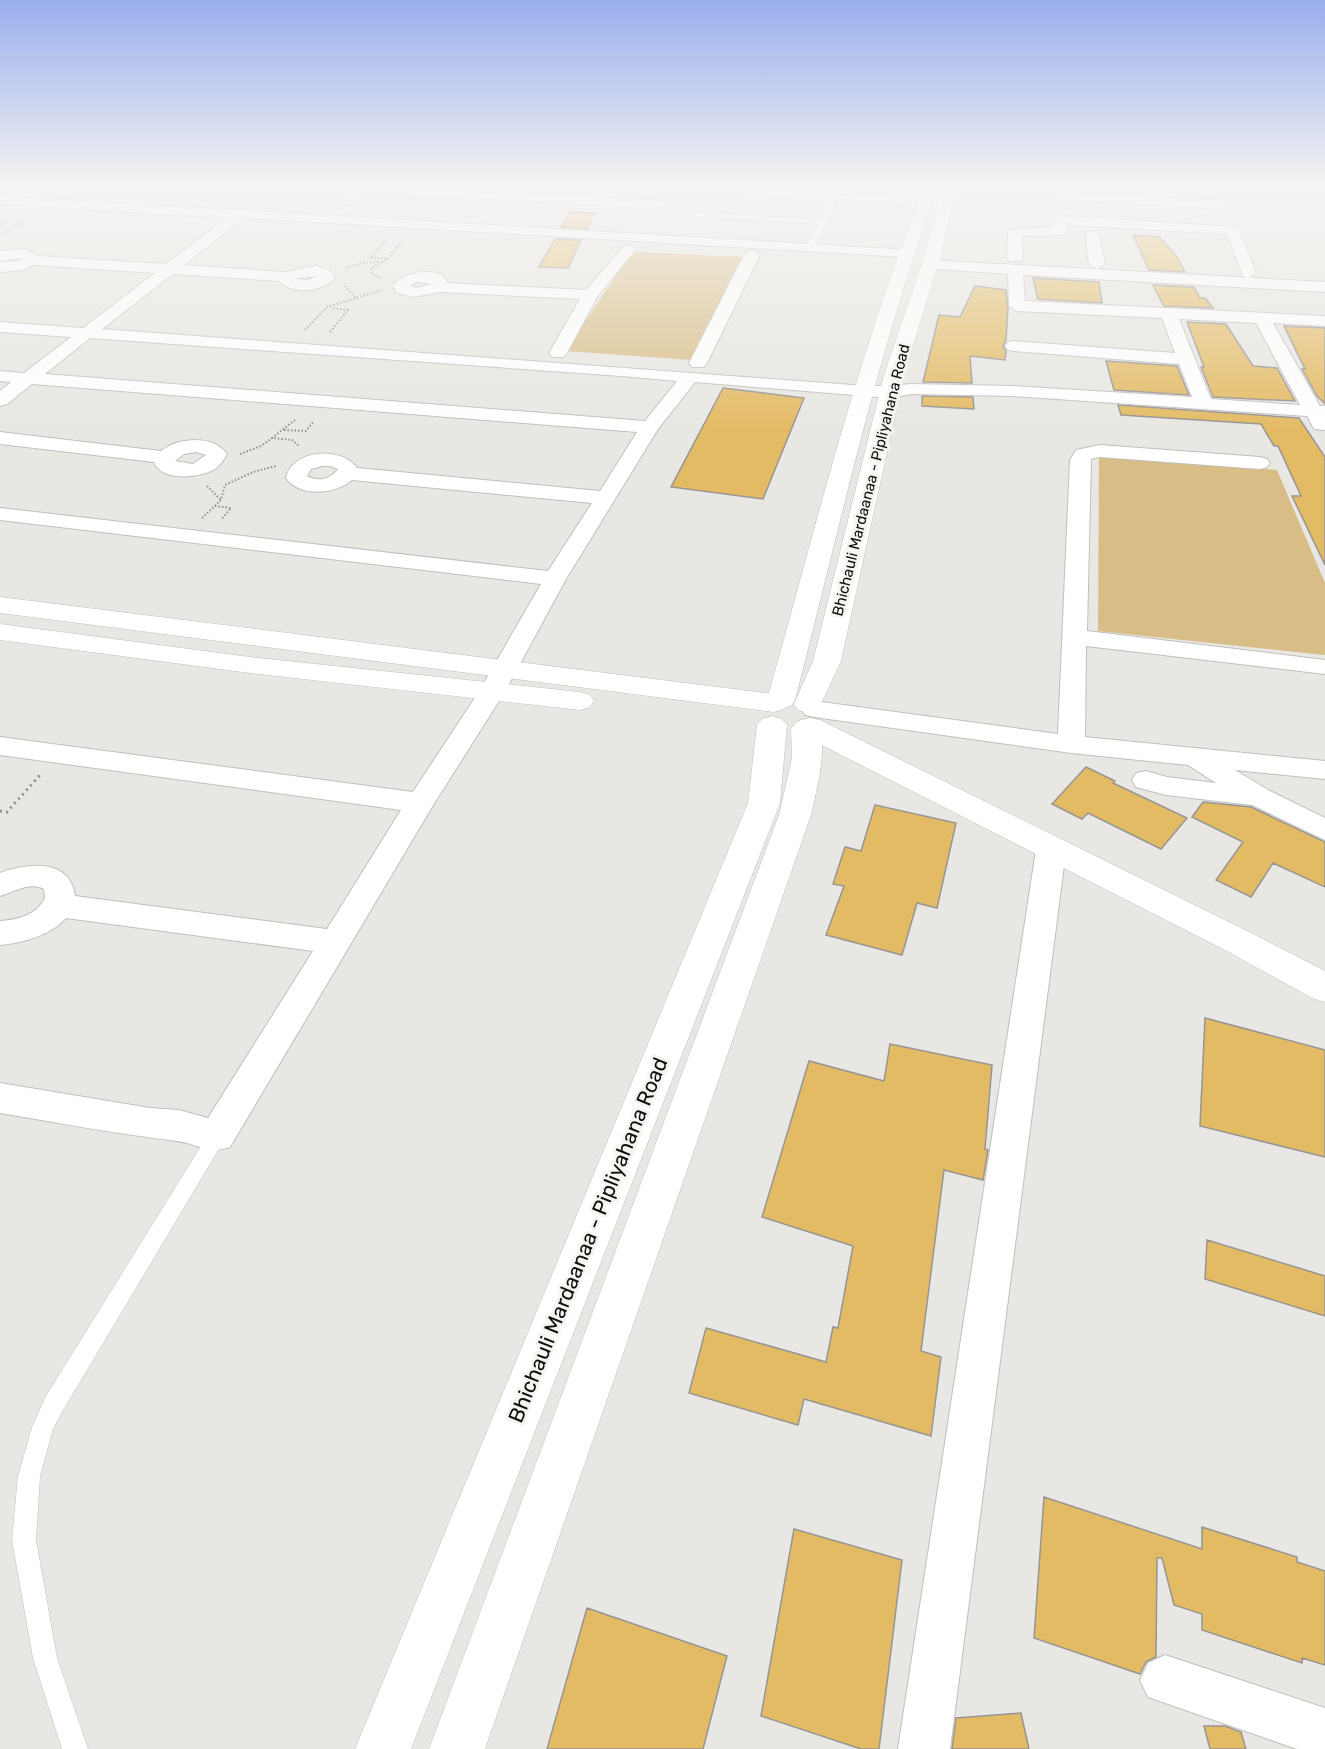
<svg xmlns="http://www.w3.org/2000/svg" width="1325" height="1749" viewBox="0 0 1325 1749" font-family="Rubik,sans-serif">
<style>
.green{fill:#d8bd86}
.building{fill:#e4bb65;stroke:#979592;stroke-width:1.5}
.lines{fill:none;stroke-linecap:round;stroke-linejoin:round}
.service-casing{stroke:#c0bfbb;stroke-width:1}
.minor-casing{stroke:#c0bfbb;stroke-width:2}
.tertiary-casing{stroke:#c0bfbb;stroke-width:1}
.secondary-casing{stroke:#c0bfbb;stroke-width:1}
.path-far1{stroke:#91908d;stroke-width:2;stroke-dasharray:1.5 2;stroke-linecap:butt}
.path{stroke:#91908d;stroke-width:3;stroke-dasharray:2 4;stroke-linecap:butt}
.service{fill:#fff;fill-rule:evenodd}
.minor{fill:#fff;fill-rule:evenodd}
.tertiary{fill:#fff;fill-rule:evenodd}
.secondary{fill:#fff;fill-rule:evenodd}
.labels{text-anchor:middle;stroke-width:6;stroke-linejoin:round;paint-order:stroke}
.far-street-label{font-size:15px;fill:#0f0f0d;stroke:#f6f4f0}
.near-street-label{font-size:21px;fill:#0f0f0d;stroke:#f6f4f0}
</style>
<rect width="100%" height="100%" fill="#e9e7e3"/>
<path class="green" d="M632,252L744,257L691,360L565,351Z
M1099,453L1277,470L1325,583V655L1098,631Z"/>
<path class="building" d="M569,212L594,213L587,229L561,227Z
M1133,235L1159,237L1175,254L1185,272L1149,270Z
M555,239L581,240L568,268L539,267Z
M1033,278L1099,282L1102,303L1038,299Z
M1153,285L1194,287L1200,298H1205L1213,308L1164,306Z
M975,286L1006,290L1008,308L1006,340L1003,346L1006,351L1005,360L970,356L972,383L923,382L939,315L960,317Z
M1187,322L1226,324L1253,366L1277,368L1295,401L1213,397L1201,367H1204Z
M1284,326L1325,328V404L1317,396L1302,369H1305Z
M1106,361L1177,366L1189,395L1114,390Z
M723,388L804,398L763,499L671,487Z
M922,396L973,397L974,409L922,406Z
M1118,405L1299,418L1325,457V565L1292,496H1301L1278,446H1274L1261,424L1121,415Z
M1086,767L1115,781L1113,783L1187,818L1161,849L1088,813L1082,819L1052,804Z
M1203,802L1251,807L1325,842V887L1273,863L1251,897L1216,880L1243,842L1192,817Z
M875,805L956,823L937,908L917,903L902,955L826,935L844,886L833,884L845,847L861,851Z
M1205,1018L1325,1050V1157L1200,1126Z
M890,1044L992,1065L985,1149L988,1150L983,1180L944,1170L921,1351L941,1357L931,1436L804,1399L798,1425L689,1393L706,1328L826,1362L833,1327L838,1328L853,1246L762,1217L809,1061L884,1081Z
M1207,1240L1325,1276V1316L1205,1279Z
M1044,1497L1202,1549V1527L1297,1557V1562L1325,1571V1665L1302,1658V1663L1202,1630V1614L1174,1605L1162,1558H1157L1156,1657L1146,1662L1140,1674L1034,1638Z
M794,1529L902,1560L879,1749H861L761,1716Z
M587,1608L727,1656L703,1749H547Z
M1021,1713L1029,1749H952L956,1718Z
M1204,1726H1225L1241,1732L1246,1749H1210Z"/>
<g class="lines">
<defs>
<path id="service" d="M703,188L926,199L929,201L926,203L837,199L814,247L810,249L806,247L818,224L694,216L690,214L694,212L820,220L830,198L701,191Z
M217,1128L223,1130L226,1136L223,1142L62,1412L53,1429L40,1476L36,1540L57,1658L88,1749H62L33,1658L12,1540L18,1476L32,1427L46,1396L211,1130Z"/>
<path id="minor" d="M305,185H390L489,190L493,185H506L503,191L663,201L670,205L663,209L362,192L351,204L346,205L339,201L347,191L311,189Z
M1002,185H1065L1070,189L1067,192L1225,201L1232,205L1225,209L1063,200L1056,196L1060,193L1008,189Z
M0,196L911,250L913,253L911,256L906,257L244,218L184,265L285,272L316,266L330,270L335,278C323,292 292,295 279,281L173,274L102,329L866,386H891L911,384L1012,386L1192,397L1179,364L1014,351L1008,350L1005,346L1008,342L1014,341L1175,353L1162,318L1017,311L1009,306L1008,274L924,268L921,265L929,260L1325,282V292L1023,275L1025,301L1325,316V326L1273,323L1320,406H1325V430L1314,429L1307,416L1012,396L911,394L891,398L866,396L695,382L658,429L566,579L504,693L432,807L230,1147C207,1155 199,1144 177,1141C118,1134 59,1123 0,1113V1083L150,1108L179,1110L208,1118L313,951L66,918C51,935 23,943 0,945V921C17,920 37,915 45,898L44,889C31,881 13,892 0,896V873C28,863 70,858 75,896L327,929L401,810L0,755V737L413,792L478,693L541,584L0,520V508L548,571L592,503L352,480C336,494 300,498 286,478C292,449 342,446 357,468L600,491L637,432L32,384L7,404L0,406V391L11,382L0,381V371L24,373L71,337L0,332V322L83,328L155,273L33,265L23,270L0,272V262L19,261L23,258L0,261V251L25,249L39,256L166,264L227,218L0,204ZM319,276L307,280L296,279L297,278ZM1179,319L1256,323L1300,405L1211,399ZM90,338L621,376L677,381L645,421L45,374ZM322,466H330L338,469C330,480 318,482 307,476L311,469Z
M1062,216L1238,227L1256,273L1248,278L1243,276L1227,234L1068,225L1063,235L1022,236L1023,258L1020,261H1010L1007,258L1008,232L1010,229L1052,228L1057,217Z
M1092,231L1099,235L1105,264L1097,269L1089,264L1085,235Z
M629,245L636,249L597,297L567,353L564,357H552L549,353L580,299L440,292L413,297L398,293L392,286C403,272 440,264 448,283L586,290L624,246ZM417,282L432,284L418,288L409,286Z
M752,250L760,255L707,363L704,367H692L689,363L744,255Z
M0,432L161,451C179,437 214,435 227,454C224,460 220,465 215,469C200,478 161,482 154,462L0,444ZM196,452L206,455L193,464L175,461L184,454Z
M1100,445L1260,457L1267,459L1270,463L1267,467L1260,469L1100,457L1091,459L1087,631L1325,660V674L1086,646L1085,737L1325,761V779L1235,770L1270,791L1325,818V840L1252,805L1166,795L1136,787L1132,780L1136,773L1146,771L1167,777L1216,783L1188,765L1071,753L814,717L805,715L801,709L805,703L814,701L1058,734L1070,460L1076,450Z
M1051,840L1061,843L1066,850L950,1749H898L1036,850L1041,843Z
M1165,1655L1325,1708V1749H1297L1148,1697L1140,1680L1148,1663Z"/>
<path id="tertiary" d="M0,597L774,694L784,697L788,703L784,709L774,712L0,613Z
M0,624L250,657L580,692L590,695L594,701L590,707L580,710L250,673L0,640Z
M810,718L820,720L1249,932L1325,971V1002L1312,998L1225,950L800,734L795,727L800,720Z"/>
<path id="secondary" d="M943,185H957L941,254L904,375L841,661L818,710L808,713L798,710L794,704L813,661L884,375L925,254Z
M929,188L936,192C876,357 839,530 795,700L791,706L781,709L771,706L767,700C815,530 857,357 922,192Z
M772,716L782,719L787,725L780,803L411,1749H355L748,803L757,725L762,719Z
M806,720L816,722C830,744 816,791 811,815L485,1749H429L779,815L792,758L791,729L796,722Z"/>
</defs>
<use href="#service" class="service-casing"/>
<use href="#minor" class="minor-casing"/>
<use href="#tertiary" class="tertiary-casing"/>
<use href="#secondary" class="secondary-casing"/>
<path class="path-far1" d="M147,185L155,188
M157,192L155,188L158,185
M0,225L9,219
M4,235L24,220
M386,240L370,258H387
M346,268L363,263L380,262
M381,278L372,274L371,268L389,258L403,240
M345,286L356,298
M305,330L327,307L382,290
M330,332L348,310L331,308
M295,420L272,438L292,440L299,446
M284,430L306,431L314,421
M240,454L261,446L272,438
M207,486L221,500
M215,506L231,508L221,520
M202,518L221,500L225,485L253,472L276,466"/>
<path class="path" d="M0,811L7,812L40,775"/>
<use href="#service" class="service"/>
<use href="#minor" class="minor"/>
<use href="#tertiary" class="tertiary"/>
<use href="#secondary" class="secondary"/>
</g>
<linearGradient id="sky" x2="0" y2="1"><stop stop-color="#99aeed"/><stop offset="0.43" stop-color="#f5f4f2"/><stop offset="1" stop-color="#f5f4f2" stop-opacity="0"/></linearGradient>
<rect width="1325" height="430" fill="url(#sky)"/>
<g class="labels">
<g class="far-street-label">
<text transform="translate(871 480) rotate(-76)" y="5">Bhichauli Mardaanaa - Pipliyahana Road</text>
</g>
<g class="near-street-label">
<text transform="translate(588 1240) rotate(-68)" y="7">Bhichauli Mardaanaa - Pipliyahana Road</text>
</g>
</g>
</svg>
